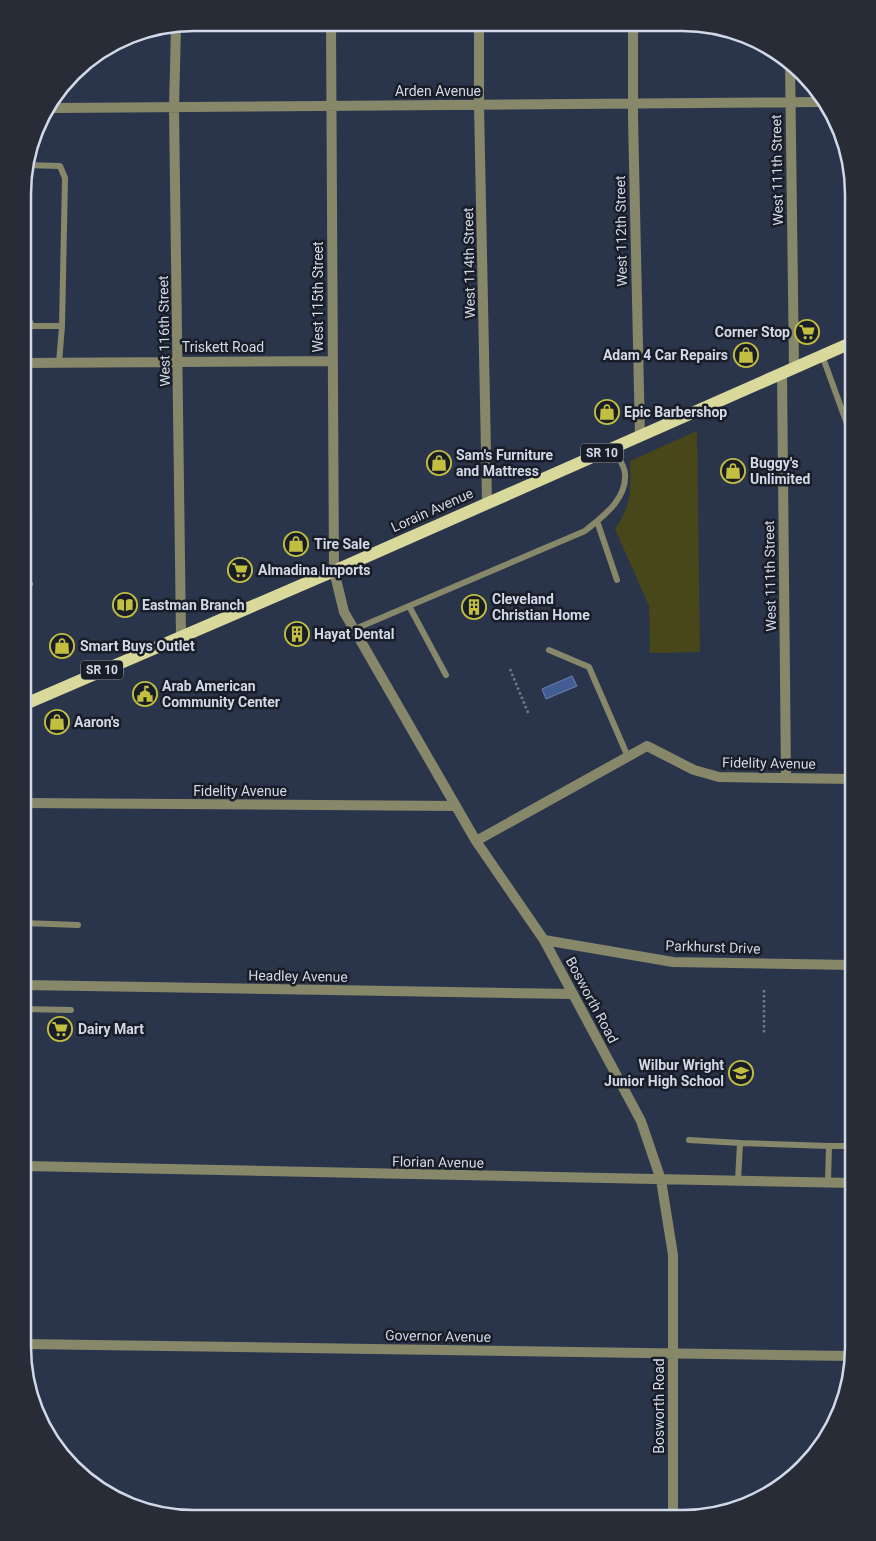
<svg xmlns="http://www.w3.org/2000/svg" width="876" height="1541" viewBox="0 0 876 1541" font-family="Roboto,sans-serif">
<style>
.green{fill:#484719}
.water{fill:#425d93;stroke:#6d82ac}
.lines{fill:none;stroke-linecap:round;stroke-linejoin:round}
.path{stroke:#70798d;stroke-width:2.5;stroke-dasharray:2.5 2.5;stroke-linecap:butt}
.lane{stroke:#87876a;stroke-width:6}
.street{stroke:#87876a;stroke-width:10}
.primary{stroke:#d9d99c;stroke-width:12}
.labels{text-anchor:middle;stroke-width:5;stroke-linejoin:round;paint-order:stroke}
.shield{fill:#181d27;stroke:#9aa0ad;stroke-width:1}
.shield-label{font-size:12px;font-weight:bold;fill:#d1d8e7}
.street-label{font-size:14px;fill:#d1d8e7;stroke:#181d27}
.poi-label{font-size:14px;font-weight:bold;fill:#d1d8e7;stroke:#181d27;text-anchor:start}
.rim{fill:none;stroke:#d1d8e7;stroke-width:2.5}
</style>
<rect width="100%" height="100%" fill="#2a354c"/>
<path class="green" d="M697,431L700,652L650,653L649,606L615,529C632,504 631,490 630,461Z"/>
<path class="water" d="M572,676L577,686L546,699L542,689Z"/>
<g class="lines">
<path class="path" d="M510,669L529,715
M764,990V1033"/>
<path class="lane" d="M26,165L60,166L65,178L62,326L59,363
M24,309L32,326H62
M822,355L847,424H853
M24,458H26V421
M597,521L617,580
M23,589L30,584
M409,606L446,675
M355,629L585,531C603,516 627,500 625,473C624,465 617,455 614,448
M549,650L589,667L628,757
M23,923L78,925
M23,1009L71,1010
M23,1010L24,985
M689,1140L740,1143L738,1181
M740,1143L829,1146L828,1182
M829,1146H853"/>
<path class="street" d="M331,23L334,571L344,612L476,841L544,940L641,1121L661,1180L673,1255V1518
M479,24V105L487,502
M633,25V118L640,436
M176,26L174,108L181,636
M790,62L794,367
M55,108L820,102
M24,363L332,361
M782,373L786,778
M23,803L456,806
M476,841L647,746L694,770L719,777L853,779
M544,940L673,962L853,965
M23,985L573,994
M23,1166L853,1183
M23,1344L853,1356
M171,1517H182"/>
<path class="primary" d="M23,705L334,571L853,342"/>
</g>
<defs>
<symbol id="supermarket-ring" viewBox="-11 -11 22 22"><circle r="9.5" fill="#181d27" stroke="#c1be40" stroke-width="1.5"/><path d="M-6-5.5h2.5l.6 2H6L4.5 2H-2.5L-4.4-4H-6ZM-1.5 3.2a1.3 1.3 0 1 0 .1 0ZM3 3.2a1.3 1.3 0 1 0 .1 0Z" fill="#c1be40"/></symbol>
<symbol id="shop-ring" viewBox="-11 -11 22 22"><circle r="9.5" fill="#181d27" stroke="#c1be40" stroke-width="1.5"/><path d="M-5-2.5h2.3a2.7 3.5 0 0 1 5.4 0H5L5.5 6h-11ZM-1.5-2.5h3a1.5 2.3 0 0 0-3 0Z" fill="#c1be40"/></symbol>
<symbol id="library-ring" viewBox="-11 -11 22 22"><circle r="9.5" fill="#181d27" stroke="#c1be40" stroke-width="1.5"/><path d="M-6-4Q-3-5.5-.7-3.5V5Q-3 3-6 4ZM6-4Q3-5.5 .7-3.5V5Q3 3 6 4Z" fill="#c1be40"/></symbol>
<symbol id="building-ring" viewBox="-11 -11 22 22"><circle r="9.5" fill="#181d27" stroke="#c1be40" stroke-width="1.5"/><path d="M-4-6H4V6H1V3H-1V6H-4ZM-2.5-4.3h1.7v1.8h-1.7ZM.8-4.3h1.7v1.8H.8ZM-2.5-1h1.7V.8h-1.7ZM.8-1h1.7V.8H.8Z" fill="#c1be40"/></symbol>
<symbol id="civic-ring" viewBox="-11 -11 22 22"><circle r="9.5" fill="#181d27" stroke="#c1be40" stroke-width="1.5"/><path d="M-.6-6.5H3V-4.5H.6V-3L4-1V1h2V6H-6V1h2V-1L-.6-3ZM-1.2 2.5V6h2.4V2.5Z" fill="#c1be40"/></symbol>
<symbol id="school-ring" viewBox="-11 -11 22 22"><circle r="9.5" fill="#181d27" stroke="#c1be40" stroke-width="1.5"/><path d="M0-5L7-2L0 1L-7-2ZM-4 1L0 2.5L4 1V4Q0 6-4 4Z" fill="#c1be40"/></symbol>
</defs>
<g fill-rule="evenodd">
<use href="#supermarket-ring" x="793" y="318" width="28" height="28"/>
<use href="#shop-ring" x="732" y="341" width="28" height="28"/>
<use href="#shop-ring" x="593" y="398" width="28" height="28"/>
<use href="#shop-ring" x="425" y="449" width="28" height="28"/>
<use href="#shop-ring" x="719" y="457" width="28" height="28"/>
<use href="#shop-ring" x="282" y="530" width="28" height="28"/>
<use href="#supermarket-ring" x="226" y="556" width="28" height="28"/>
<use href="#library-ring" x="111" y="591" width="28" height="28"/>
<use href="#building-ring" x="460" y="593" width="28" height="28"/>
<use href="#building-ring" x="283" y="620" width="28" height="28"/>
<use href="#shop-ring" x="48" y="632" width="28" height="28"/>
<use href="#civic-ring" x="131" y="680" width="28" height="28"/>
<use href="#shop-ring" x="43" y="708" width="28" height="28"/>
<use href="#supermarket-ring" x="46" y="1015" width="28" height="28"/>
<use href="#school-ring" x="727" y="1059" width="28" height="28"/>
</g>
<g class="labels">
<g class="shield">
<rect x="581" y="443.5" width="42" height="19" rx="4"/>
<rect x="81" y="660.5" width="42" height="19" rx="4"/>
</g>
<g class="shield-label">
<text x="602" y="457">SR 10</text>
<text x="102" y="674">SR 10</text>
</g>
<g class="street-label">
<text x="438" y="96">Arden Avenue</text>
<text transform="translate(777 170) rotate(-91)" y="5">West 111th Street</text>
<text transform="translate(621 231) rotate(-91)" y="5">West 112th Street</text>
<text transform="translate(469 263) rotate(-91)" y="5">West 114th Street</text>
<text transform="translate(318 297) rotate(-90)" y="5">West 115th Street</text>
<text transform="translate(164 331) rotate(-91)" y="5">West 116th Street</text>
<text x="223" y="352">Triskett Road</text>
<text transform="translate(432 510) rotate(-24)" y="5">Lorain Avenue</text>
<text transform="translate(770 576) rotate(-91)" y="5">West 111th Street</text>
<text transform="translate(769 763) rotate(1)" y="5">Fidelity Avenue</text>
<text x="240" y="796">Fidelity Avenue</text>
<text transform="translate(713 947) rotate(2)" y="5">Parkhurst Drive</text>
<text transform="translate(298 976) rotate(1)" y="5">Headley Avenue</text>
<text transform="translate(592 1000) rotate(62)" y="5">Bosworth Road</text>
<text transform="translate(438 1162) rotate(1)" y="5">Florian Avenue</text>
<text transform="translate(438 1336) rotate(1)" y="5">Governor Avenue</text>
<text transform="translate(659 1406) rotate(-90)" y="5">Bosworth Road</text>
</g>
<g class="poi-label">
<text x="790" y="337" text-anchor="end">Corner Stop</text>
<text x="728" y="360" text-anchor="end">Adam 4 Car Repairs</text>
<text x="624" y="417">Epic Barbershop</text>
<text x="456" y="460">Sam's Furniture<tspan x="456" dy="16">and Mattress</tspan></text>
<text x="750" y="468">Buggy's<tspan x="750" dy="16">Unlimited</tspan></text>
<text x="314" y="549">Tire Sale</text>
<text x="258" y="575">Almadina Imports</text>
<text x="492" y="604">Cleveland<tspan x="492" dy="16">Christian Home</tspan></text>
<text x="142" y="610">Eastman Branch</text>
<text x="314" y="639">Hayat Dental</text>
<text x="80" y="651">Smart Buys Outlet</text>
<text x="162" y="691">Arab American<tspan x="162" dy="16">Community Center</tspan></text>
<text x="74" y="727">Aaron's</text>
<text x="78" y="1034">Dairy Mart</text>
<text x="724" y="1070" text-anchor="end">Wilbur Wright<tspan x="724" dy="16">Junior High School</tspan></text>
</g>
</g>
<path d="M0 0H876V1541H0ZM194 31H682A163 163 0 0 1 845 194V1347A163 163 0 0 1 682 1510H194A163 163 0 0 1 31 1347V194A163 163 0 0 1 194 31Z" fill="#272c36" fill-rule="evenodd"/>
<path class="rim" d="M194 31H682A163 163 0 0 1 845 194V1347A163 163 0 0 1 682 1510H194A163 163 0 0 1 31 1347V194A163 163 0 0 1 194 31Z"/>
</svg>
